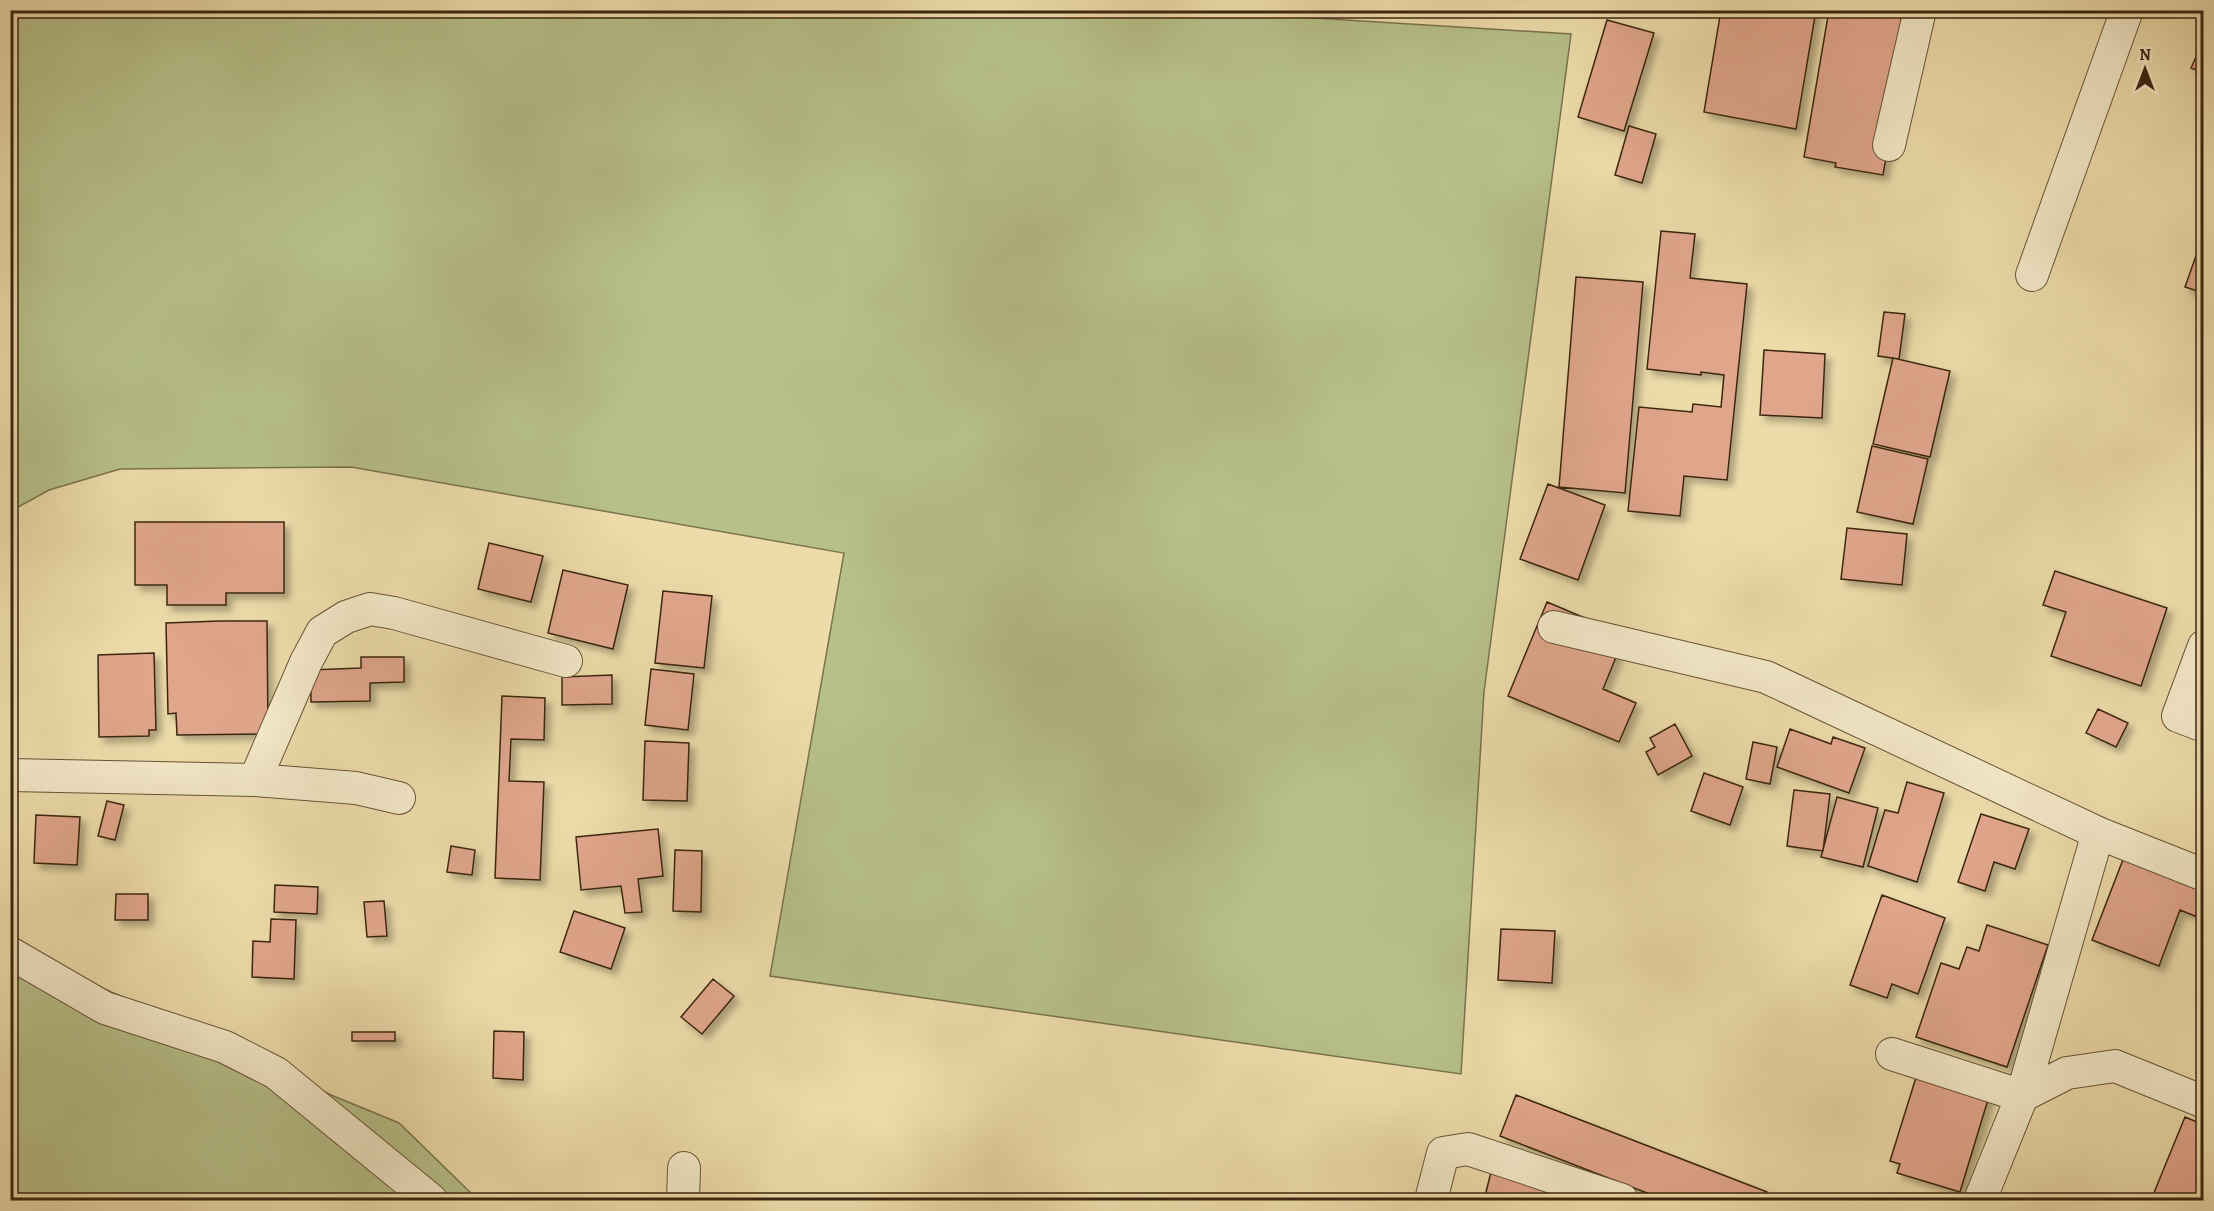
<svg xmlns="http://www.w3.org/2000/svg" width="2214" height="1211" viewBox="0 0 2214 1211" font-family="Alegreya,serif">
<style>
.green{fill:#b7c089;stroke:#7a734d;stroke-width:1.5}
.building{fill:#e0a68c;stroke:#3c2611;stroke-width:1.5;filter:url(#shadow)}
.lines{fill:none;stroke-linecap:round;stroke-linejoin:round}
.minor-casing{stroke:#685437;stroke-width:34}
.minor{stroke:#f3e8c8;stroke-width:32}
</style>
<defs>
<filter id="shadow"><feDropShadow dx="5.5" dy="5.5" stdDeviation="3" flood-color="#0004"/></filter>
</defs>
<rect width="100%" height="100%" fill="#eddcaa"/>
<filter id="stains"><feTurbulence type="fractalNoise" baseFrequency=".00333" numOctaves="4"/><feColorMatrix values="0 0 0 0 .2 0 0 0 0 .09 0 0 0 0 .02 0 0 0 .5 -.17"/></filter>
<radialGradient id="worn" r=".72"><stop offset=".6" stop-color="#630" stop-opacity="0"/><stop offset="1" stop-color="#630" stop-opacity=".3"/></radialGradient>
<path class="green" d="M1204,11L1571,34L1484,692L1461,1074L770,976L844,553L351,467L120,469L49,490L11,511V11Z
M10,943L81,979L153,1010L331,1095L399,1123L478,1200H11Z"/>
<path class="building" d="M1721,10H1816L1796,129L1704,112Z
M1829,10H1903L1892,76L1900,77L1883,175L1835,167L1836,163L1804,157Z
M1607,20L1654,33L1624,131L1578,117Z
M2204,39V73L2191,68Z
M1629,126L1656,134L1642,183L1615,175Z
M1661,231L1695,234L1690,278L1747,284L1727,480L1684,476L1680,516L1628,511L1639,407L1692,412L1693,404L1721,407L1724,375L1701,372V375L1647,369Z
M2204,233V293L2185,287Z
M1576,277L1643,282L1625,493L1559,487Z
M1884,312L1905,314L1899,359L1878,356Z
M1764,350L1825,354L1822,418L1760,415Z
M1893,358L1950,371L1930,457L1873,444Z
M1872,446L1928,459L1913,524L1857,512Z
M1548,484L1605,505L1578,580L1520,559Z
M135,522H284V593H226V605H167V585H135Z
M1847,528L1907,534L1902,585L1841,579Z
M489,543L543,556L531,602L478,589Z
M563,570L628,585L613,649L548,633Z
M2055,571L2167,608L2141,686L2051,656L2066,612L2043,605Z
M663,591L712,596L704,668L655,663Z
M1547,602L1625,635L1603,689L1636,703L1619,742L1508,696Z
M219,621H267L268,734L177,735L176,713L168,714L166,623Z
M154,653L156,730H149V736L99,737L98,655Z
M361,657H404V682L370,683V701L311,702V670L361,668Z
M651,669L694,674L688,730L645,725Z
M612,675V704L562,705V677Z
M502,696L545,698L544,740L511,739L509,781L544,782L540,880L495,878Z
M2098,709L2128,723L2116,747L2086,733Z
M1675,724L1692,756L1658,775L1646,752L1655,747L1650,738Z
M1790,729L1831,744L1833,737L1865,748L1849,793L1777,767Z
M645,741L689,743L687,801L643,800Z
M1753,742L1777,747L1770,784L1746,779Z
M1704,773L1743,787L1730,825L1691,811Z
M1907,782L1944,793L1917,882L1868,866L1885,810L1898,813Z
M1794,790L1830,794L1823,851L1787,846Z
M1837,797L1878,808L1863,867L1821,857Z
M107,801L124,805L115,840L98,836Z
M1981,814L2029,829L2015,869L1994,862L1985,891L1958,882Z
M36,815L80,817L77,865L34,863Z
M658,829L663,876L638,879L642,912L625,913L621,886L581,890L576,837Z
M451,846L475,850L472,875L447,872Z
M675,850L702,851L701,912L673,911Z
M2124,857L2204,887V910L2200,918L2180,910L2159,966L2092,940Z
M275,885L318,887L317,914L274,912Z
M116,894H148V920H115Z
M1882,895L1945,918L1918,994L1892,984L1887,998L1850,985Z
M384,901L387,936L367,937L364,902Z
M574,911L625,928L611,969L560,952Z
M271,919L296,920L294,979L252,977L253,941L270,942Z
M1987,925L2048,945L2007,1067L1916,1037L1941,963L1959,969L1967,947L1979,951Z
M1501,929L1555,931L1552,983L1498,980Z
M713,979L734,996L702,1034L681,1017Z
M494,1031L524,1032L523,1080L493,1078Z
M352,1032H395V1041H352Z
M1918,1071L1990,1093L1960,1192L1897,1173L1900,1164L1890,1161Z
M1516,1095L1767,1192L1764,1200H1665L1500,1136Z
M2185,1117L2204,1125V1200H2151Z
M1492,1168L1555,1183L1551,1200H1484Z"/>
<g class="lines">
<defs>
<path id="minor" d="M1889,145L1920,10
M2032,275L2127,10
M1554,627L1766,677L2098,833L2022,1096L1980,1200
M2204,646L2178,716L2204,726
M10,775L255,780L356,788L399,798
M255,780L306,662L322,632L346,617L370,609L394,613L566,661
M2098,833L2204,875
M10,953L105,1008L225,1047L276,1073L431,1200
M1892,1054L2022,1096L2067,1073L2115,1066L2204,1102
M683,1200L684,1168
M1431,1200L1443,1153L1468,1149L1622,1200"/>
</defs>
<use href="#minor" class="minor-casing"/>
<use href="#minor" class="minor"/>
</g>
<rect width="2214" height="1211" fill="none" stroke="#eddcaa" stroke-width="36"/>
<rect x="12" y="12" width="2190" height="1187" fill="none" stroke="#3c2611" stroke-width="3"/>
<rect x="18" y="18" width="2178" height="1175" fill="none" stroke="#3c2611" stroke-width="1.5"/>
<g transform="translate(2145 69)" stroke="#f3e8c8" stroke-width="4.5" paint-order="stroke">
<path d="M0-4.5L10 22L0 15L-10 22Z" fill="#3c2611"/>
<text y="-9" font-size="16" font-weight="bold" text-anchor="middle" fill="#3c2611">N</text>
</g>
<rect width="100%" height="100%" filter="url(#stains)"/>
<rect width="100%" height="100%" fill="url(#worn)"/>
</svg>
